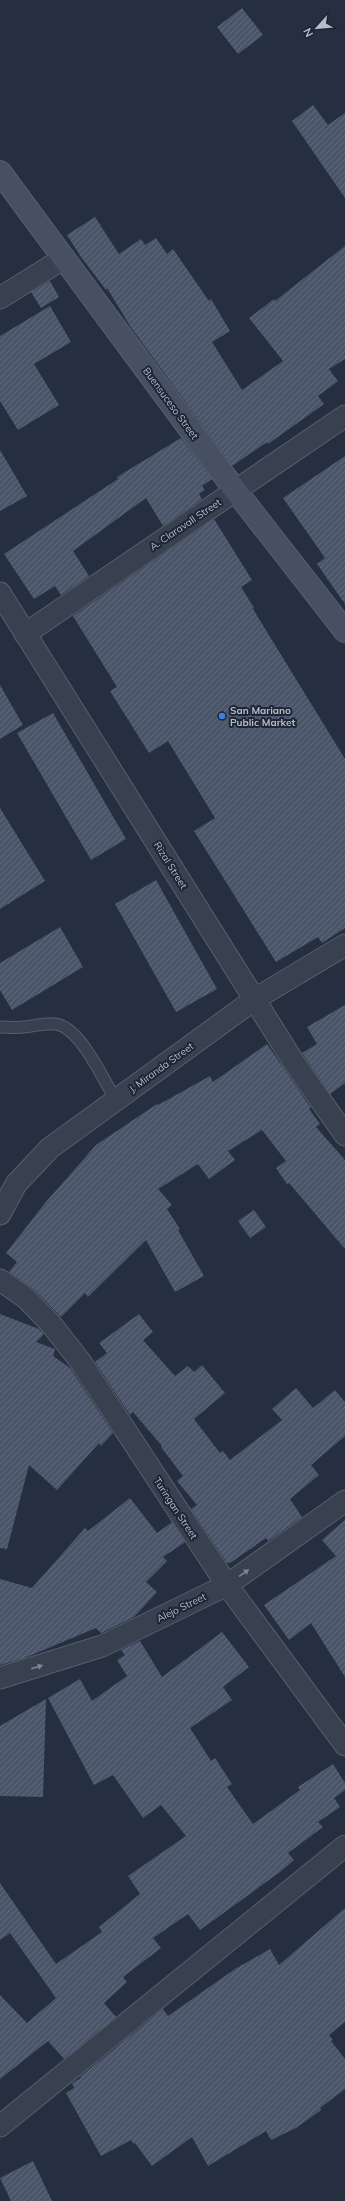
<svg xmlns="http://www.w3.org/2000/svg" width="345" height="2201" viewBox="0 0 345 2201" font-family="Mulish,sans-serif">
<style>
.building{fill:url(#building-hatch)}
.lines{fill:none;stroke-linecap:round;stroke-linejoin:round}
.lane-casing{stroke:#575f6d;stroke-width:13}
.street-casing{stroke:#575f6d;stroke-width:23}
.secondary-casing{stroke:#575f6d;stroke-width:24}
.lane{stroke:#394150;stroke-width:11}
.street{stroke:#394150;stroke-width:21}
.secondary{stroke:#475063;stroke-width:22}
.oneway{fill:#7e8593}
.shop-dot{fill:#3f7fe0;stroke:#1e2635;stroke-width:1.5}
.labels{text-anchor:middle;stroke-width:4;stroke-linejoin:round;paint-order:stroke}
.street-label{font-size:10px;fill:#b6bcca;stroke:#1e2635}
.poi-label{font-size:10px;font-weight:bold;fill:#b6bcca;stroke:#1e2635;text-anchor:start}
</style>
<defs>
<pattern id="building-hatch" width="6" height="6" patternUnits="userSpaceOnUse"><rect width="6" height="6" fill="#4b5569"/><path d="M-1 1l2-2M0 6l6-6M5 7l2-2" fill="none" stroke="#636c7d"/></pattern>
</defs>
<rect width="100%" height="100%" fill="#252f40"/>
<path class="building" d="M242,8L263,35L238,54L217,27Z
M313,105L328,125L345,113V198L292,121Z
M95,217L119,254L141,239L145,245L156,238L167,254L173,249L209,301L211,299L230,331L212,342L242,390L283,361L249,318L274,299L275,301L345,246V359L329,369L338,381L318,396L324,404L268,444L267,442L232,466L130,326L107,288L106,290L81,257L67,235Z
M50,281L59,297L41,308L31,292Z
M50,306L71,342L34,364L59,405L18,430L0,401V336Z
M181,438L212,479L202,486L205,490L199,494L202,499L163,526L146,498L73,551L89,576L61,595L55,586L34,599L4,554L118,479L117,477Z
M0,450L27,496L0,511Z
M345,456V604L317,564L325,558L283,498Z
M214,519L252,580L241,587L254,608L253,609L345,759V928L322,943L318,937L276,962L194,831L215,818L168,741L149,753L110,691L117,687L73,616Z
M0,685L23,725L0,739Z
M53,713L126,839L91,860L17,733Z
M0,808L45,881L0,909Z
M156,880L217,989L176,1012L115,904Z
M60,927L83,967L12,1010L0,990V963Z
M345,1005V1083L330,1094L302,1053L317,1044L307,1027Z
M267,1044L311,1108L309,1109L320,1124L316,1127L345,1160V1249L289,1183L287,1184L276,1168L286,1161L262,1130L228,1151L235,1160L209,1179L198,1164L158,1189L172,1205L167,1209L180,1229L178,1230L204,1276L175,1292L146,1240L88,1297L85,1293L61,1317L35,1290L9,1272L17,1262L6,1253L45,1203L96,1145L157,1104L158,1105L210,1076L213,1082Z
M254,1210L266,1227L250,1238L238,1221Z
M0,1314L39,1329L44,1334L36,1342L55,1349L53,1356L70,1368L113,1433L101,1446L99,1443L57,1490L29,1465L7,1549L0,1548Z
M139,1314L153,1332L143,1340L175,1376L188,1366L194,1372L202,1365L225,1393L194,1419L220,1453L223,1451L230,1460L282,1420L272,1409L296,1388L313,1408L335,1390L345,1402V1436L311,1465L319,1475L290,1499L302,1517L268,1541L266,1538L230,1563H227L191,1509L197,1505L177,1481L183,1476L161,1447L162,1446L133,1412L130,1415L95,1362L107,1353L99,1343Z
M130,1498L157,1533L172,1522L185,1542L163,1557L167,1561L146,1582L157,1592L134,1617L101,1633L96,1628L22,1659L0,1665V1579L32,1588L85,1528L88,1531Z
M345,1520V1677L311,1623L289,1640L264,1605L336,1556L322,1540Z
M222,1632L249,1667L223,1687L232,1700L190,1728L211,1761L215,1758L232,1784L227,1787L253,1824L300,1790L298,1787L333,1764L345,1783V1790L334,1798L340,1807L318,1822L323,1827L288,1853L294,1860L280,1872L200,1930L188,1914L153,1938L161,1948L123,1977L127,1982L104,2003L116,2017L64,2059L48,2041L0,2079V1995L27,2023L56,1998L10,1933L0,1940V1883L56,1964L102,1932L99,1927L140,1894L128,1876L186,1836L161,1805L143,1818L113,1775L94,1785L48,1698L80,1679L92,1701L127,1676L117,1660L125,1655L121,1650L140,1641L162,1677Z
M46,1699L43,1797L0,1796V1726Z
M345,1908V2022L329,2035L333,2040L331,2041L345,2059V2089L320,2108L321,2110L296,2128L271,2140L266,2131L208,2166L192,2137L152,2166L135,2143L134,2144L131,2140L101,2156L66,2093L74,2088L72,2083L81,2078L80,2077L163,2009L168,2016L235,1969L270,1949L279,1965Z
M33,2161L52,2201H11L0,2178Z"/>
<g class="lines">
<defs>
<path id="lane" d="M0,1027C8,1027 16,1028 24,1027C34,1026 45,1023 55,1024C80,1026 103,1080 116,1100"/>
<path id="street" d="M0,298L64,258
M0,593L295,1064L345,1135
M25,634L345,416
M0,1214L16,1184L50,1148L255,999L345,945
M0,1280L26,1298L51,1324L80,1361L227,1585L345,1745
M0,1678L102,1646L227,1585L345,1501
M0,2126L345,1846"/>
<path id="secondary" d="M0,172L235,490L345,631"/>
</defs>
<use href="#lane" class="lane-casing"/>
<use href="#street" class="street-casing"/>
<use href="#secondary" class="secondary-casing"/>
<use href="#lane" class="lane"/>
<use href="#street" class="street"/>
<use href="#secondary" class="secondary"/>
</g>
<defs><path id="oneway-solid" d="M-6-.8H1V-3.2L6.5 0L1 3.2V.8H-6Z"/></defs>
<g class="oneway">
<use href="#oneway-solid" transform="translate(244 1573) rotate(-35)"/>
<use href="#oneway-solid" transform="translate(37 1667) rotate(-17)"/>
</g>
<circle class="shop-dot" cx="222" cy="716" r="4"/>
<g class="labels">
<g class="street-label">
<text transform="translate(171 403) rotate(54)" y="4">Buensuceso Street</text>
<text transform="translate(185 524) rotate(-34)" y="4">A. Claravall Street</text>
<text transform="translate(171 865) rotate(58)" y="4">Rizal Street</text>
<text transform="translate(161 1067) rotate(-36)" y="4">J. Miranda Street</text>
<text transform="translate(176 1508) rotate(57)" y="4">Turingan Street</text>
<text transform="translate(181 1607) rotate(-26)" y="4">Alejo Street</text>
</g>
<g class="poi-label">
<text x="230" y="714">San Mariano<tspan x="230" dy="12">Public Market</tspan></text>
</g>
</g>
<g transform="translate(317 28) rotate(243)" stroke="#1e2635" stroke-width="3" paint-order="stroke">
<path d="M0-3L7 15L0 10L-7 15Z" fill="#b6bcca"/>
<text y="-6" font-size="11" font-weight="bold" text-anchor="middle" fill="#b6bcca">N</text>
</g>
</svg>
